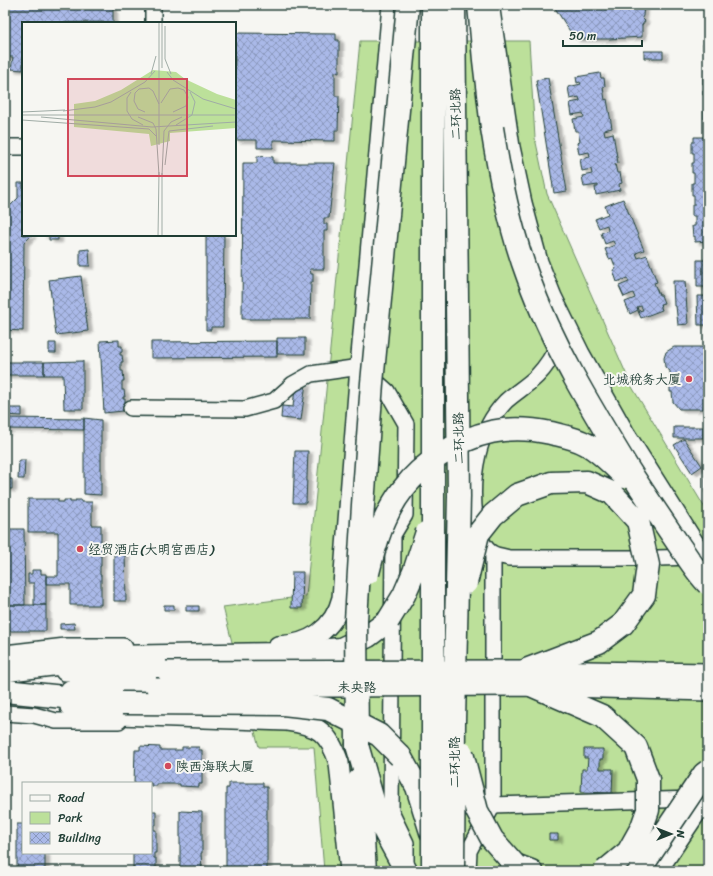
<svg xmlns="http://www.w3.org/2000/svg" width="713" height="876" viewBox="0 0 713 876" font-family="Sriracha,'LXGW WenKai TC',sans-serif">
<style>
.green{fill:#bce09a;stroke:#6e8e67}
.building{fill:url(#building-cross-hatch);stroke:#1f3d34;filter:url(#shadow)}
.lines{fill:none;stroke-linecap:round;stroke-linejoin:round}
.minor-casing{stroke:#1f3d34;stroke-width:18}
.major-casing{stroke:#1f3d34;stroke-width:22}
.highway-casing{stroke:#1f3d34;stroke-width:25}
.minor{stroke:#f6f6f2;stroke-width:15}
.major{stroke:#f6f6f2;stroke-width:19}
.highway{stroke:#f6f6f2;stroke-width:22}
.major-bridge-casing{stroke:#1f3d34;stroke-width:22;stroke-linecap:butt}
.highway-bridge-casing{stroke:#1f3d34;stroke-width:25;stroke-linecap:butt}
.major-bridge{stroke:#f6f6f2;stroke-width:19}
.highway-bridge{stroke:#f6f6f2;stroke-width:22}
.poi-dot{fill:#d1495b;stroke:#f6f6f2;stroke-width:1.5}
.labels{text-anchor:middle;stroke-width:4;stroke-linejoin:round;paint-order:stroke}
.street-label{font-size:13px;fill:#1f3d34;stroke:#f6f6f2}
.poi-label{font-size:13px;fill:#1f3d34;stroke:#f6f6f2;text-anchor:start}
.inset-road{fill:none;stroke:#a0aca6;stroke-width:1}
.view{fill:#d1495b;fill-opacity:0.15;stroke:#d1495b;stroke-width:2}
.inset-edge{fill:none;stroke:#1f3d34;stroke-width:2}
</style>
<defs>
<pattern id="building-cross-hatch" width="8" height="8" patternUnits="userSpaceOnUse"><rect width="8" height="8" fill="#aab9e8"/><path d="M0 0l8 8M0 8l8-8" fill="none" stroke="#8a98bd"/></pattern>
<filter id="shadow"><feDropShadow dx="4.5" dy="2.5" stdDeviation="1" flood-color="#0004"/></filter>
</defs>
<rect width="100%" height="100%" fill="#f6f6f2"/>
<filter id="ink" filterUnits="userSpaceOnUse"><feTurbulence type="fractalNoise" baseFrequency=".025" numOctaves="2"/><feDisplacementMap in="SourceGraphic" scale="8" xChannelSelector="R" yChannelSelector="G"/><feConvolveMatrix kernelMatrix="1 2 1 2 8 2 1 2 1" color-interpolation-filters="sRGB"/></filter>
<g filter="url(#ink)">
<path class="green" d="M360,41H529L535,138L547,194L632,387L708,513L707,871H324L314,747H259L223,607L306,596Z"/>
<path class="building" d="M5,5H113V22L23,23V70L11,69L13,57H5Z
M553,5H644L643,16L642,18L645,21L642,25V37L609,39H575Z
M704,9H708V39H703V33H707L706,17H704Z
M235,33L336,34V40H339V73L335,72V96H339L338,130H335V141L273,140V148H257V140H235Z
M703,44H708V58H706V50H703Z
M644,51H663V58H644Z
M705,69H708V84H703V78H705Z
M600,73L601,78H604L605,86L603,87L605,100L607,99L612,128L604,130L605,135L613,133L618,163L615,164L617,173H620L622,183L619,184L620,190L596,195L595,187H598V185L584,187L582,176L592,174L591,169L582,171L580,159L590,157L589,152L579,154L577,143L580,142L578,131H575L573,119L584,117L583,113L572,115L570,103L580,101L579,97L570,99L568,87L581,84L580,82L577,83L576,77Z
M548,78L567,191L554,193L536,80Z
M703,90H708V119H704V111H706V95H703Z
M694,137H708V241L695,242V236L693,237L692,226H695V216H692V205H694V195H692V183H694V173H692V163H694V153H692V142H694Z
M257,156L273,157V163H335L329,218H324V224H327V231H324V269H310L311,274H313V282H311L310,319H242L243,163H257Z
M18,183H23V235H32L24,243L23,331L5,330V211L18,198Z
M623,199L644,250L636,253L638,258L647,255L657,282L654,283L659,295H661L664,303L660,304L662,310L641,318L638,311L643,310L641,306L637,307L638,310L630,314L625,302L635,298L633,293L624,297L619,286L629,282L627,278L617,282L613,270L616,269L612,258L609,259L605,249L615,245L613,241L605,244L601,233L608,230L607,225L599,228L595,219L608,214L605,206Z
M41,235H58V240H49V235Z
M206,235H224L223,327H211V330H206Z
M89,249L90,266H80V250Z
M705,258H708V287H697V260H705Z
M81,276L88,331L56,335L49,280Z
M673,281H685L688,324L678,325L676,306H674Z
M697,296H708V325H698Z
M277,338H305V354H277Z
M119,340V346H122V352L120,353V355H122L123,362H121V371H123L124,381H122V390H124L125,397H123V399H125V406H123V411L104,413L100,341Z
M277,341V357L151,358V342Z
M49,343H56V353H49Z
M674,347H705V362H708V404H705L704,409H679L673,402L672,392H670V371L665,367L664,358L666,352Z
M83,361V409H64L63,375H44V362Z
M5,362H44V375H5Z
M306,383L301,420L281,418L282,406L293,407L295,387Z
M5,408H22V416L5,415Z
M5,417H7V418L84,419V430L7,429V432H5Z
M84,418L101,420V495L84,494Z
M674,427H703V438H674Z
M684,439L702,466L692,473L674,445Z
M705,444H708V493H705Z
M295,451H308L306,503H293Z
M19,460H25L24,479H18Z
M5,479H12V489H5Z
M28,499H58V502H64V500H70V502H75V500H81V502H92V525H101V566H100V575H101V605H70V584H46V576H58V532H28Z
M5,529H24L25,605H5Z
M114,552H125L126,601H114Z
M32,570H41V574H46V605H34V583H28V574H32Z
M292,572H303L302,608H291Z
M5,605H46V631H5Z
M164,605H174V610H164Z
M186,606H199V611H186Z
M74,623L75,629H60V624Z
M140,746L160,747V750H182V747H199V750H202V784H199V787L180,786V784H157V786H151V783H134L135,750H140Z
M584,749H603V759H600V769H613L612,793L581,792L582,769H587L588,758H584Z
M229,783H263V787H267V871H226V788H229Z
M151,811H156V825H154V830H156V853H154V858H156V871H133V853H151Z
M180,811L202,812V853H201L202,871H180Z
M17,824H23V853H45V871H17Z
M549,834H558V840H549Z"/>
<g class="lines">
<defs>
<path id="minor" d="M153,5V23
M5,147H23
M560,341C554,354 547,366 537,376C528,385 516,392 506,401C477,431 470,477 475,517C477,529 482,549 494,554C498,556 504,556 509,558H658L694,557
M131,408L245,409L274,401L293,384L311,374L360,367L387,391L406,424L405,515L393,535L391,812L406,843V869
M5,713L34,715L56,721H119
M493,805L693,799
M468,871L469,851L493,805V554"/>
<path id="major" d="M490,10L510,147L522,203L538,262L552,297L580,354L624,432L708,565
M278,646C309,645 334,630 342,598L360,367L392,5
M5,655L66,648H123
M65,671H166
M70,690L156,688
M70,707L118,715L287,721C318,725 329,732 339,763L350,871
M657,871L708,795"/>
<path id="highway" d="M479,5L484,60L492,128
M7,670L113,657L282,654L341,649L368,636L388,621
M5,691L122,703
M357,745L379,821L406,871
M400,756L417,787L431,832
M359,780L365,871
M515,865L531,871"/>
</defs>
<use href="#minor" class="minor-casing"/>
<use href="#major" class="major-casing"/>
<use href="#highway" class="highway-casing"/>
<use href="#minor" class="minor"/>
<use href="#major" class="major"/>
<use href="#highway" class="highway"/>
<defs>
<path id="major-bridge" d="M166,671L526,670L708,673
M156,688L533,686L708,691"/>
<path id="highway-bridge" d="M433,5V871
M492,128C500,179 510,229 528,277C553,346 591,408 629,470C645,495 662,520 679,545C688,558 697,573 708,584
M368,573C375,544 384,513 403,489C413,476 425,465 439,456C474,431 508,424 551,433C563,436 575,438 586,444C601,452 613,465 625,477
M466,583L478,534L493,515L517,495L551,483L587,482L612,493L638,521L648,565L644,595L623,624L599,642L526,670
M388,621L404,595L414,572L427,532
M533,686L602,716L636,747L648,779V810L642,827L628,852L605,871
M122,703L283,704L328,709L379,735L400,756
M357,745L356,620L363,505L372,383L408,5
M462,753L477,811L492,839L515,865
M453,871L454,722L459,496L454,5
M639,871L704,774L708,771"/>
</defs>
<use href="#major-bridge" class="major-bridge-casing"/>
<use href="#highway-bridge" class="highway-bridge-casing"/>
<use href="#major-bridge" class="major-bridge"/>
<use href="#highway-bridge" class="highway-bridge"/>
</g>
</g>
<g class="poi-dot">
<circle cx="689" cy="379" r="4"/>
<circle cx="80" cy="549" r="4"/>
<circle cx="168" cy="766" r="4"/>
</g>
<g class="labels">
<g class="street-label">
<text transform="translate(455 114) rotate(-91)" y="5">二环北路</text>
<text transform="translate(458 438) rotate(-91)" y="5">二环北路</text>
<text x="357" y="692">未央路</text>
<text transform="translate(454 762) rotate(-90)" y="5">二环北路</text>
</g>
<g class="poi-label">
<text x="681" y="384" text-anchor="end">北城税务大厦</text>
<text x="88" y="554">经贸酒店(大明宫西店)</text>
<text x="176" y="771">陕西海联大厦</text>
</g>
</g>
<g transform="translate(22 22)">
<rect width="214" height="214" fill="#f6f6f2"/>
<path d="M131,48L154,50L163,57L195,72L214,78V106L148,111V119L129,124L127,112L52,105V82L73,79L99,68Z" fill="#bce09a"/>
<path class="inset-road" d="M137,0V123M140,0V46M143,4V37L149,52M145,50L151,58L181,77L214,87M129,52L134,34M109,70L105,76V89L110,97L121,103M139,81L148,67L156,66L162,68L166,75L164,84L151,90M41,89L73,85L89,80L123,60L133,49M0,90L43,88M123,90L116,87L112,79L113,71L117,67L127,66L131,69L137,82M0,93H214M19,95L130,105L214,100M116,95L131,101L134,107L137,153M0,98L127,107L134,114M154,103L170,93L173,80L168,70M143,143L147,109L191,104M140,151V214M140,153L142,109L149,100L160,95M136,214L137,150"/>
<path class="view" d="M46,57H165V154H46Z"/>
<rect width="214" height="214" class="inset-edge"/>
</g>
<rect width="713" height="876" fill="none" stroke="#f6f6f2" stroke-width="20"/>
<rect x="10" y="10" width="693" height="856" fill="none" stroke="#1f3d34" stroke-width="1.5" filter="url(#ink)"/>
<rect x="22" y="782" width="130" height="72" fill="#f6f6f2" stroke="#a0aca6"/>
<rect x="30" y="795" width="20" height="6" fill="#f6f6f2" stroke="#a0aca6"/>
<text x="58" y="802" font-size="12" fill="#1f3d34">Road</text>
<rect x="30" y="812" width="20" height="12" fill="#bce09a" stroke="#a0aca6"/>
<text x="58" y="822" font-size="12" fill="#1f3d34">Park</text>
<rect x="30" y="832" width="20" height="12" fill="url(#building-cross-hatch)" stroke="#a0aca6"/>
<text x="58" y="842" font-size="12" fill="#1f3d34">Building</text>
<g transform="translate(671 834) rotate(90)" stroke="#f6f6f2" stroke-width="3" paint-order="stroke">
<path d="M0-3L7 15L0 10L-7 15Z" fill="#1f3d34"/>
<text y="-6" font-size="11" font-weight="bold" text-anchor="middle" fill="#1f3d34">N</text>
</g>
<path d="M563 40v6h79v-6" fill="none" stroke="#1f3d34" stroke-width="2"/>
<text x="569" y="40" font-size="12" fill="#1f3d34" stroke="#f6f6f2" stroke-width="3" paint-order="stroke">50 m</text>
</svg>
